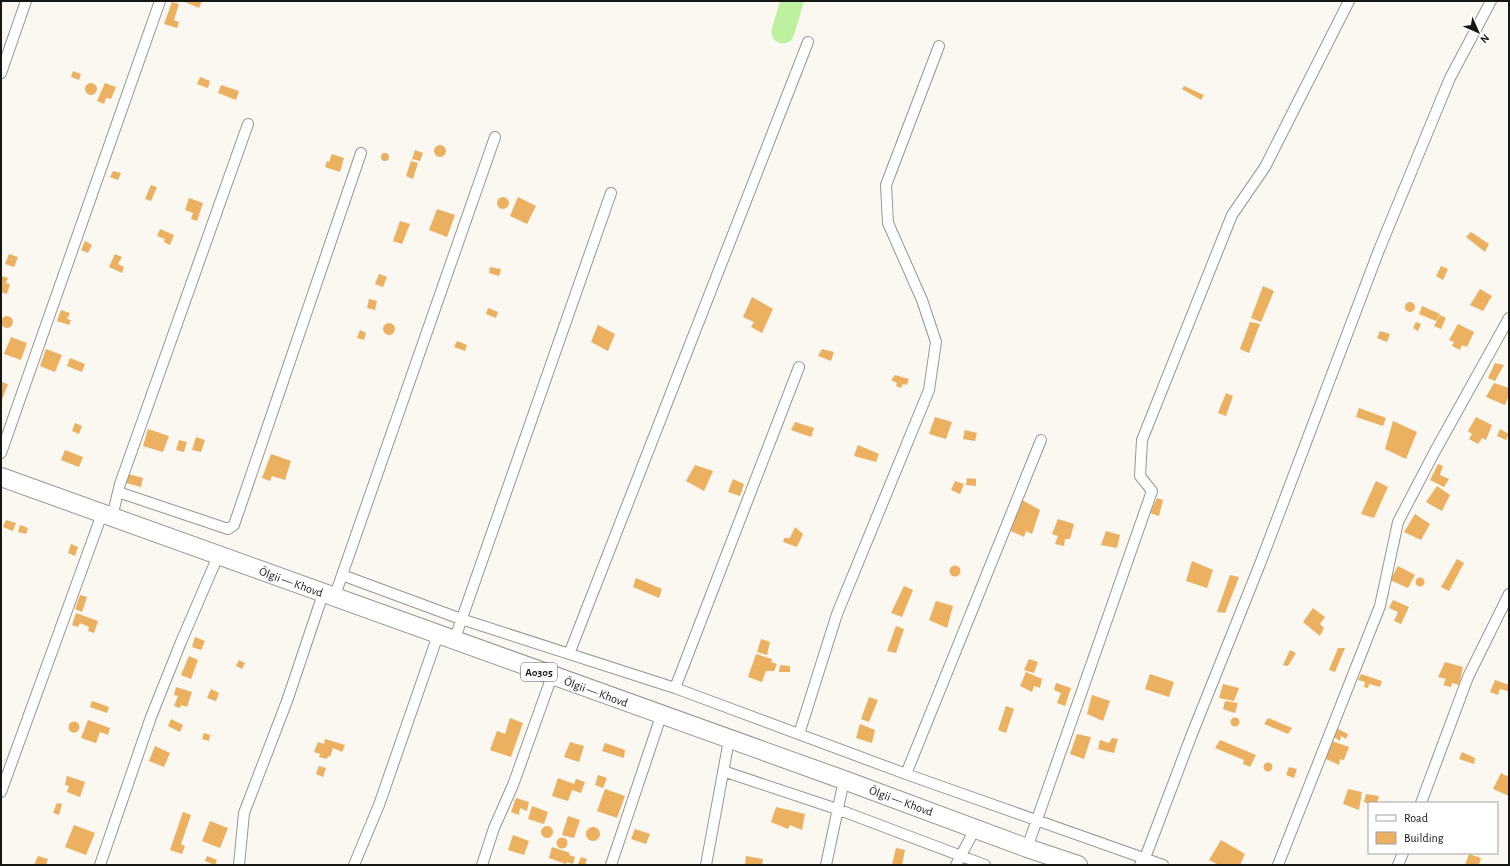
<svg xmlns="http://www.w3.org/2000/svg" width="1510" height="866" viewBox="0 0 1510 866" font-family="'Alegreya Sans',sans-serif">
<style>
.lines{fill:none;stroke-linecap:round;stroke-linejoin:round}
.river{stroke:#bdf1a0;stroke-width:23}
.building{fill:#ecb061}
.street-casing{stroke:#989690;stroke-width:12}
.highway-casing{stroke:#989690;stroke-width:20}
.street{stroke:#fff;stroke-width:10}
.highway{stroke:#fff;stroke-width:18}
.labels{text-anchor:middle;stroke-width:3;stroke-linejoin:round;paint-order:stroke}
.shield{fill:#fff;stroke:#5c5c5a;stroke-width:1}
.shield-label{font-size:11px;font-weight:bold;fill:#161613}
.street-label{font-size:12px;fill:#161613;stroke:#fff}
</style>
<rect width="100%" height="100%" fill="#faf8f1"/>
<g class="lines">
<path class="river" d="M783,32L792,1"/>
</g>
<path class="building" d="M183,1H202L199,8Z
M172,2L179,4L174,20L179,22L177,28L164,24Z
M73,71L81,74L79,80L71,77Z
M200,77L210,81L208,88L197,84Z
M105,83L116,87L111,99L106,98L104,104L97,101Z
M85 89a6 6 0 1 1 12 0a6 6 0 1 1-12 0Z
M221,85L239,91L236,100L218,93Z
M1184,86L1204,95L1201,100L1182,89Z
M434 151a6 6 0 1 1 12 0a6 6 0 1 1-12 0Z
M415,150L423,153L420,161L412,159Z
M381 157a4 4 0 1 1 8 0a4 4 0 1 1-8 0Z
M332,154L344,158L340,172L325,167L327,161L329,162Z
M411,161L418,163L413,179L406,176Z
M113,171L121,173L118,180L110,177Z
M151,185L157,187L151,201L145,199Z
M497 203a6 6 0 1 1 12 0a6 6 0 1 1-12 0Z
M518,197L536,206L527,224L510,216Z
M189,198L203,203L197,221L191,219L193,213L185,210Z
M437,209L455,215L447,237L429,230Z
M400,221L410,224L402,244L393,241Z
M160,229L174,235L170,245L164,242L165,239L157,236Z
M1471,232L1489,244L1485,252L1466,237Z
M85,241L92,245L88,253L81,250Z
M9,254L18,257L14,267L5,264Z
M115,254L122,257L118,264L124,267L122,273L109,267Z
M1441,266L1448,269L1443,280L1436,276Z
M490,267L501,269L499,276L489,273Z
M379,274L387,277L383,287L375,284Z
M1,276L8,278L6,283L10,284L7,294L1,292Z
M1263,286L1274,291L1261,322L1251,318Z
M1480,289L1492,296L1483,311L1470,305Z
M752,297L773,309L762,333L751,327L754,322L743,317Z
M369,299L377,301L375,310L367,308Z
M1405 307a5 5 0 1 1 10 0a5 5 0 1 1-10 0Z
M1422,306L1440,314L1436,321L1419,314Z
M488,308L498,312L496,318L486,314Z
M61,310L70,313L67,319L71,320L69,325L57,321Z
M1440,315L1446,318L1441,329L1434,326Z
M1 322a6 6 0 1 1 12 0a6 6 0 1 1-12 0Z
M1250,322L1260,324L1249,353L1240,349Z
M1416,322L1421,324L1418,331L1413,328Z
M383 329a6 6 0 1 1 12 0a6 6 0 1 1-12 0Z
M1458,324L1474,332L1467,347L1462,345L1460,350L1452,346L1454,342L1449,340Z
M598,325L615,334L608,351L591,342Z
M360,330L366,333L364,340L357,338Z
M1380,331L1390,334L1387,342L1377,338Z
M11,337L27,343L21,360L4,354Z
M457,341L467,345L465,351L454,347Z
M46,349L62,355L55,372L40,366Z
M822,349L834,352L831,361L818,356Z
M70,358L85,364L82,372L67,366Z
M1495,363L1504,365L1495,381L1488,378Z
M895,375L909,379L907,385L903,384L901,388L896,386L897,383L891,380Z
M1,382L8,384L1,402Z
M1494,383L1509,388V395L1505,405L1486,397Z
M1226,393L1233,396L1226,416L1218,413Z
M1359,408L1386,418L1383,426L1356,417Z
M935,417L952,422L946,439L929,434Z
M1476,417L1492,425L1486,440L1482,438L1478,444L1469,439L1472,434L1468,431Z
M1393,421L1417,432L1406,459L1385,449Z
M795,422L814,428L811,437L791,430Z
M75,423L82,426L79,434L72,431Z
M148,429L169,436L163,452L143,446Z
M1500,429L1509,434L1506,440L1497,436Z
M965,430L977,433L975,441L963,439Z
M196,437L205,440L201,452L192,450Z
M179,440L187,442L184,452L176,450Z
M858,445L879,454L876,462L854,456Z
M65,450L83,457L79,467L61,460Z
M271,454L291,461L285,480L272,476L270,481L262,478Z
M1438,464L1443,466L1440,475L1449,479L1444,487L1430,480Z
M695,465L713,471L704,491L686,481Z
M128,474L143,478L141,487L126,483Z
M967,478L976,479V486L966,485Z
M733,479L744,484L740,496L728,492Z
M955,481L964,484L960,494L951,490Z
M1376,481L1388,487L1374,518L1361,514Z
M1437,486L1450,495L1442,511L1426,502Z
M1157,498L1163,500L1159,516L1150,513Z
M1022,500L1040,510L1032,534L1026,531L1024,537L1009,530Z
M1415,514L1430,524L1421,540L1404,532Z
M1058,519L1074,524L1070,539H1065L1064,546L1055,544L1058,536L1052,534Z
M6,520L16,523L13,531L3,527Z
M20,525L28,528L26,534L18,532Z
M795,527L803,534L797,547L783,542L784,538H790Z
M1106,531L1120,535L1117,548L1101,545Z
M71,544L78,547L75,556L68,553Z
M1457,559L1464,563L1449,591L1441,587Z
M1192,561L1213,570L1207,588L1186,581Z
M949.5 571a5.5 5.5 0 1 1 11 0a5.5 5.5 0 1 1-11 0Z
M1398,566L1415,575L1408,588L1390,580Z
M1230,575L1239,577L1225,613L1217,612Z
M1415.5 582a4.5 4.5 0 1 1 9 0a4.5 4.5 0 1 1-9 0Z
M636,578L662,589L659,598L633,587Z
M904,586L913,590L902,617L891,613Z
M80,595L87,597L82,612L75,609Z
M1393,600L1409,607L1401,624L1394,621L1398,612L1389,608Z
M936,601L953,606L947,628L929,620Z
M1313,608L1325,617L1320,624L1324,628L1320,636L1303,622Z
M76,613L98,621L94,633L88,631L89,627L80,623L78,627L72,625Z
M896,626L904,629L896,653L887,651Z
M195,637L205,641L201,650L192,647Z
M761,639L770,642L767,655L757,652Z
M1338,648H1345L1335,672L1329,670Z
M1290,650L1296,653L1288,666L1283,665Z
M756,654L772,659L771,662L777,664L774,671H766L762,682L748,677Z
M189,656L198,660L191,679L181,675Z
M1029,659L1038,662L1034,673L1024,670Z
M239,660L245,663L242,669L236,666Z
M1445,662L1463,667L1459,685L1452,683L1451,687L1443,685L1446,679L1438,677Z
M780,665L790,666V672H779Z
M1026,672L1042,679L1040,688L1034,686L1032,692L1020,686Z
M1150,674L1174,682L1169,697L1145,689Z
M1361,674L1382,681L1380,687L1369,684L1368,688L1364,687L1365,682L1358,680Z
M1495,680L1509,685L1508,691L1500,689L1498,695L1490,692Z
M1056,683L1071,688L1065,706L1057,703L1061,693L1054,690Z
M1223,684L1239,688L1234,701L1219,698Z
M176,687L192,692L187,707L181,705L180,708L174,706L178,696L174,695Z
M211,689L219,693L216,701L207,698Z
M1092,695L1110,701L1103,721L1087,714Z
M869,697L878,700L869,722L861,719Z
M92,701L109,707L107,713L90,707Z
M1225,701L1238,703L1235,713L1223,709Z
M1006,706L1014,709L1006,733L998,730Z
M1230.5 722a4.5 4.5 0 1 1 9 0a4.5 4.5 0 1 1-9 0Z
M510,718L523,723L511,757L490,750L497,731L505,734Z
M1268,718L1292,728L1288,734L1264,724Z
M171,719L183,725L180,732L168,726Z
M88,720L110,728L108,735L100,732L96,743L81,738Z
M68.5 727a5.5 5.5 0 1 1 11 0a5.5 5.5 0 1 1-11 0Z
M860,724L875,730L872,743L856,738Z
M1336,728L1348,734L1346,739L1341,736L1340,741L1332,736Z
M204,733L210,735L209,741L202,739Z
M1077,734L1091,737L1084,759L1070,754Z
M1112,738L1118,739L1114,753L1098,749L1100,740L1109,743Z
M325,739L345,745L342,752L333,748L330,757L328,756L327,759L319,757L320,754L314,752L318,742L324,744Z
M1220,740L1256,755L1250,767L1243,764L1244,760L1215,748Z
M1329,740L1349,747L1344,760L1340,759L1339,765L1324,758Z
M570,742L584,746L579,762L564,757Z
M605,743L625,750L624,758L602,751Z
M155,746L170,753L164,767L149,761Z
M1462,752L1475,758L1474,764L1459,759Z
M1263.5 767a4.5 4.5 0 1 1 9 0a4.5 4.5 0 1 1-9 0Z
M319,766L326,768L323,777L316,774Z
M1289,767L1297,769L1294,778L1286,775Z
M1501,773L1509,777V796L1493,789Z
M598,775L607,778L603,788L595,785Z
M67,776L85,782L80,797L67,792L69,786L65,785Z
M558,778L574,784L576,779L585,782L581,793L572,790L568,801L552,796Z
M605,789L625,796L617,818L597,811Z
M1348,789L1362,792L1359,810L1343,804Z
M1366,794L1379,796L1377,803L1369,804L1364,802Z
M516,798L529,802L527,811L520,808L519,815L511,812Z
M57,803L62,804L59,815L53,813Z
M532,806L548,812L544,824L528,819Z
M776,807L805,814L802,830L790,825L788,829L771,822Z
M183,812L191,815L181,844L185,846L182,854L170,850Z
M568,816L580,820L574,838L562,835Z
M210,821L228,828L220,848L202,841Z
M74,825L95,833L86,855L65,847Z
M541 832a6 6 0 1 1 12 0a6 6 0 1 1-12 0Z
M586 834a7 7 0 1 1 14 0a7 7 0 1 1-14 0Z
M635,829L650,834L646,844L631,839Z
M513,835L529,841L524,855L508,850Z
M556.5 843a5.5 5.5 0 1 1 11 0a5.5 5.5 0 1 1-11 0Z
M1221,840L1245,854L1240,865H1219L1209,860Z
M552,847L570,853L569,855L575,857L573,864L567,862L566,864L549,858Z
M896,848L905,850L902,865H892Z
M1469,854L1481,858L1479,865H1465Z
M38,856L48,859L46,865H34Z
M207,856L217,860L215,865L205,861Z
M746,856L763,859L762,865H745Z
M581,857L587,859L585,865L578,864Z"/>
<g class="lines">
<defs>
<path id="street" d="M1,73L26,1
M1,453L160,1
M118,492L228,529L234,525L361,153
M112,517L120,484L248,124
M342,575L461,619L675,688L906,774L1163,865
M334,598L495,137
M454,641L611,193
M569,654L808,42
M675,688L799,367
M799,734L837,614L929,390L936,342L922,300L888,223L886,185L939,46
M723,771L837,809L985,865
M906,774L1041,440
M1,792L102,514
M1421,803L1468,677L1509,594
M1027,848L1152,491L1140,476L1142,440L1232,215L1265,167L1349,1
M100,865L151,717L181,642L218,556
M239,865L244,813L287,701L323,594
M354,865L379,805L438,635
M482,865L494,828L513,785L552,676
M611,865L661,716
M706,865L729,740
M826,865L844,780
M956,865L975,829
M1140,865L1145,858L1192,734L1260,564L1379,250L1450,78L1491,1
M1278,865L1380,606L1398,522L1434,453L1509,318
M1398,865L1403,853"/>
<path id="highway" d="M1,477L844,780L1027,848L1078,865"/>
</defs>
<use href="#street" class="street-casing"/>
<use href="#highway" class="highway-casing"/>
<use href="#street" class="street"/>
<use href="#highway" class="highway"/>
</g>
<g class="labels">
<rect class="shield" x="521" y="663" width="36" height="18" rx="3"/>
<g class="shield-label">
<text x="539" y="676">A0305</text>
</g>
<g class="street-label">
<text transform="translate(291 582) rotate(20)" y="4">Ölgii — Khovd</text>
<text transform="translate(596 692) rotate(20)" y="4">Ölgii — Khovd</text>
<text transform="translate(901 801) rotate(20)" y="4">Ölgii — Khovd</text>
</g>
</g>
<rect width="1510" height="866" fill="none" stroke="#161613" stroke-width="4"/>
<rect x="1368" y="802" width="130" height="52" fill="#ffffff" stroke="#a2a2a1"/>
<rect x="1376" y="815" width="20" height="6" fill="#ffffff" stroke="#a2a2a1"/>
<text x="1404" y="822" font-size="12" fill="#161613">Road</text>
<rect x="1376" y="832" width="20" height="12" fill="#ecb061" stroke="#a2a2a1"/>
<text x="1404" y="842" font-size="12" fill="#161613">Building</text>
<g transform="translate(1478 32) rotate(135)" stroke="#ffffff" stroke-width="3" paint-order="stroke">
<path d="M0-3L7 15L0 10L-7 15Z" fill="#161613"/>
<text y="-6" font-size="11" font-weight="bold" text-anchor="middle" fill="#161613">N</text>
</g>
</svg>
